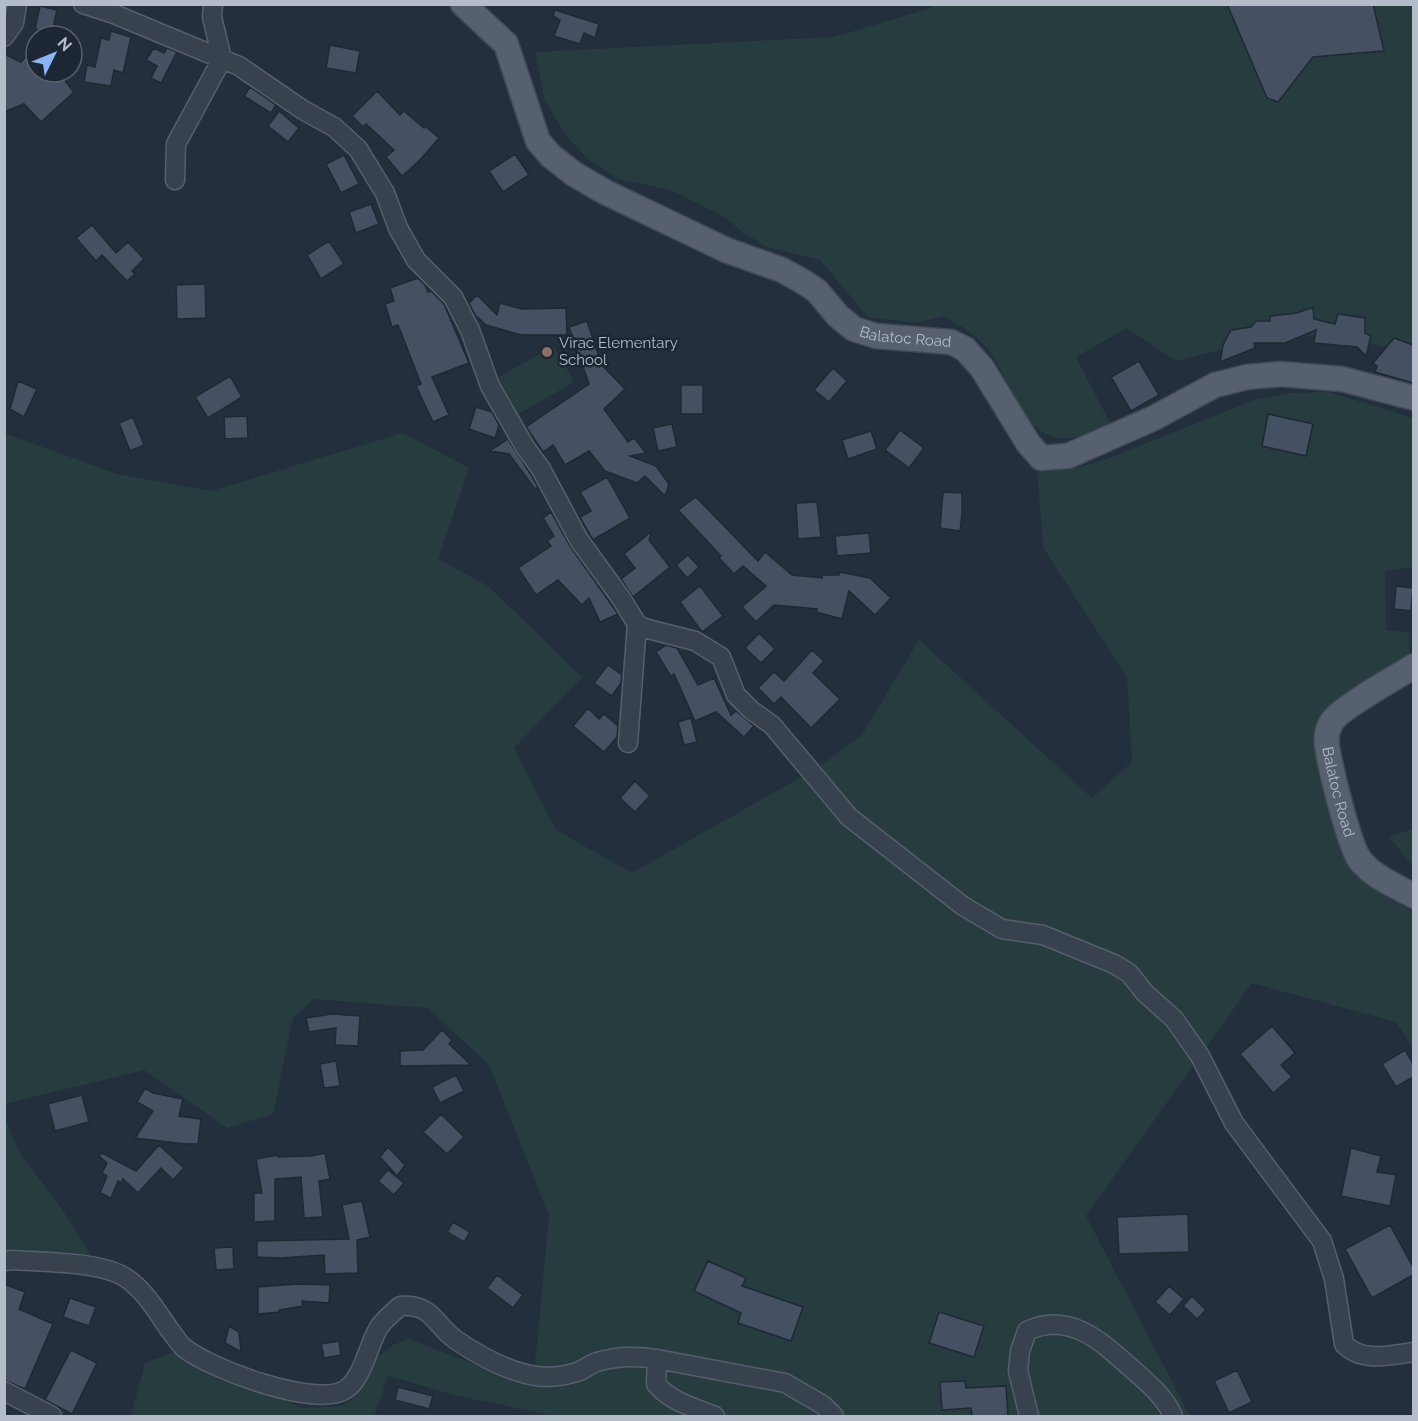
<svg xmlns="http://www.w3.org/2000/svg" width="1418" height="1421" viewBox="0 0 1418 1421" font-family="Raleway,sans-serif">
<style>
.green{fill:#263c3f}
.building{fill:#455162;stroke:#1f2835;stroke-width:1.5}
.lines{fill:none;stroke-linecap:round;stroke-linejoin:round}
.minor-casing{stroke:#565f6c;stroke-width:21}
.major-casing{stroke:#414a57;stroke-width:27}
.minor{stroke:#38414e;stroke-width:18}
.major{stroke:#56606e;stroke-width:24}
.education-dot{fill:#8d6e63;stroke:#1d2633;stroke-width:2}
.labels{text-anchor:middle;stroke-width:5;stroke-linejoin:round;paint-order:stroke}
.street-label{font-size:15px;fill:#b4bcc9;stroke:#1d2633}
.poi-label{font-size:15px;fill:#b4bcc9;stroke:#1d2633;text-anchor:start}
</style>
<rect width="100%" height="100%" fill="#242f3e"/>
<path class="green" d="M930,5H1413V355L1334,333L1247,343L1176,361L1127,328L1076,357L1111,425C1094,431 1076,441 1057,438C1022,431 1009,378 990,352C978,336 961,325 943,316L917,323L868,317L820,260L767,247L744,233L723,216L671,190L618,179L587,158L568,138L545,101L535,52L834,37L931,8Z
M554,346L574,382L515,416L494,380Z
M1329,392L1413,418V567L1385,571L1386,630L1409,633V654L1382,676L1332,702L1316,725L1315,753L1344,859L1359,877L1384,896L1413,912V1048L1396,1022L1252,983L1086,1216L1190,1416H556L458,1396L388,1376L375,1414L369,1416H131L145,1363L175,1352L302,1408L342,1406L357,1396L373,1361L393,1345L408,1339L533,1386L549,1216L489,1065L428,1008L314,999L293,1018L273,1114L227,1128L144,1070L5,1104L4,433L117,474L211,491L403,433L469,468L438,559L488,586L582,677L514,748L556,830L632,873L819,767L862,735L919,640L1092,798L1132,762L1127,677L1044,549L1037,473L1076,468L1102,461L1257,399L1290,393Z
M1413,829H1414L1413,866L1389,837Z
M4,1115L19,1152L62,1209L95,1262L5,1254Z"/>
<path class="building" d="M1227,4H1373L1384,51L1313,57L1278,102L1267,98Z
M40,6L57,10L52,33L35,29Z
M555,10L599,24L595,38L584,33L580,44L554,36L560,20L553,16Z
M111,31L131,37L123,73L114,70L111,86L84,82L87,65L95,67L101,38L109,40Z
M36,45V72H58L74,92L41,122L24,104L4,112V54L21,62Z
M330,45L360,51L356,73L326,68Z
M154,48L164,53L167,48L177,52L161,83L151,78L157,66L146,60Z
M250,87L276,105L271,113L244,96Z
M377,91L400,115L404,111L424,128L425,126L439,138L419,161L402,176L386,157L394,150L366,124L363,127L352,116Z
M279,111L299,128L288,142L268,126Z
M515,154L529,175L503,192L489,171Z
M344,155L359,184L341,193L326,164Z
M371,204L379,224L356,233L349,212Z
M92,225L116,253L128,242L144,259L132,271L135,274L127,281L102,255L96,261L76,238Z
M329,241L344,264L321,279L307,255Z
M418,278L425,285L428,292L431,291L444,304L469,363L432,377L449,415L433,422L416,386L421,384L398,325L392,327L385,304L394,301L390,288Z
M205,284L206,318L177,319L176,285Z
M477,295L497,315L500,303L522,309L566,308L567,335H521L486,325L475,315L469,303Z
M1313,307L1314,319L1335,324L1338,314L1365,318V333L1371,336L1366,356L1357,347L1314,343L1316,330L1285,343H1254L1255,348L1220,362L1223,345L1231,330L1251,327L1256,321H1270V316L1297,313Z
M587,321L602,365L625,389L604,409L628,442L634,438L646,453L630,456L656,466L669,484L665,496L645,476L637,483L605,471L589,451L565,465L553,445L543,452L526,427L589,384L569,327Z
M1394,338L1413,345V383L1375,372L1377,366L1373,363Z
M1139,361L1159,395L1131,411L1111,377Z
M833,368L847,381L829,402L814,390Z
M230,376L242,397L208,418L195,397Z
M18,381L37,389L24,417L10,409Z
M681,385H703V414H681Z
M476,407L492,412L499,425L495,438L469,429Z
M1268,414L1313,424L1306,456L1262,446Z
M247,416L248,438L225,439L224,417Z
M133,417L144,445L130,451L119,423Z
M672,424L677,447L658,451L653,428Z
M900,430L924,448L909,468L885,450Z
M871,431L877,449L848,459L842,440Z
M508,439L531,475L538,487L535,489L509,454L490,451Z
M607,477L630,518L593,540L580,517L591,511L580,492Z
M943,492L962,493V514L960,531L940,528Z
M696,497L758,561L765,552L792,575L822,578V575H839V572L870,578L891,598L875,615L849,591L842,619L816,612L817,609L774,605L756,622L742,607L766,586L743,566L734,574L719,558L721,556L678,510Z
M817,502L821,537L798,539L796,503Z
M551,512L570,546L618,614L600,622L589,598L582,605L558,580L536,595L518,568L551,546L547,541L554,536L543,518Z
M652,531L649,540L670,567L633,597L621,579L635,568L624,554Z
M869,533L871,553L837,556L835,536Z
M688,555L699,567L687,578L676,565Z
M700,586L723,616L702,632L680,602Z
M1396,586L1413,588L1411,611L1394,609Z
M759,633L775,649L761,663L745,648Z
M666,645L677,648L698,685L714,678L731,715L736,711L754,726L744,737L716,712L695,721L674,674L671,677L656,652Z
M812,650L824,661L813,673L840,699L811,728L781,697L774,704L758,688L774,672L784,681Z
M608,665L622,675L621,683L612,696L594,683Z
M588,708L599,719L604,714L618,726L617,737L604,752L573,726Z
M691,718L697,742L684,745L678,722Z
M635,781L650,796L635,812L620,798Z
M332,1014L360,1016L358,1046L335,1045L336,1028L309,1032L306,1018Z
M1272,1026L1295,1053L1281,1065L1292,1077L1273,1093L1240,1054Z
M442,1030L452,1040L449,1044L471,1065L400,1066V1051L423,1050Z
M1405,1050L1413,1064V1077L1396,1087L1382,1064Z
M336,1061L340,1086L324,1088L320,1064Z
M456,1075L464,1091L440,1103L432,1087Z
M145,1088L153,1093L183,1099L179,1116L201,1119L198,1144H186L135,1138L153,1111L137,1102Z
M82,1095L89,1122L55,1131L48,1104Z
M441,1114L464,1137L447,1154L423,1132Z
M159,1145L184,1168L173,1180L161,1168L138,1193L123,1179L121,1183L118,1181L111,1198L100,1193L107,1176L102,1173L107,1163L99,1156L102,1153L136,1171Z
M388,1147L405,1165L397,1176L380,1157Z
M1351,1148L1381,1156L1377,1172L1396,1175L1390,1206L1341,1196Z
M325,1153L330,1179L319,1181L323,1217L304,1218L301,1177L275,1179V1221L254,1222V1193H262L256,1159L278,1155V1157L311,1156Z
M388,1170L404,1183L394,1195L378,1181Z
M362,1201L370,1237L357,1240L358,1273L325,1274L324,1255L280,1258L257,1257V1241L349,1239L342,1205Z
M1188,1214L1189,1252L1119,1254L1117,1217Z
M453,1222L470,1232L464,1242L447,1232Z
M1390,1225L1413,1267V1275L1372,1298L1345,1249Z
M233,1247L234,1269L216,1270L214,1248Z
M708,1261L746,1278L742,1286L803,1307L791,1341L738,1323L741,1313L694,1291Z
M497,1275L523,1295L513,1308L487,1288Z
M4,1284L25,1292L19,1309L53,1324L25,1389L4,1380Z
M297,1284L330,1285L329,1303L302,1301L303,1306L279,1310L280,1312L258,1314V1287Z
M1169,1286L1184,1299L1170,1315L1155,1302Z
M1192,1296L1206,1310L1197,1319L1183,1306Z
M70,1298L96,1307L89,1326L63,1317Z
M939,1312L984,1326L974,1357L929,1343Z
M229,1326L239,1332L241,1352L225,1343Z
M339,1341L341,1355L324,1358L321,1344Z
M71,1350L97,1363L72,1414L45,1400Z
M1237,1370L1252,1402L1229,1413L1214,1381Z
M965,1381L966,1388L1006,1386L1008,1416H972L971,1408L942,1410L940,1382Z
M398,1387L433,1396L429,1409L395,1400Z"/>
<g class="lines">
<defs>
<path id="minor" d="M83,4L114,14L239,66L303,110L334,127L358,149L385,193L398,228L416,260L453,297L470,330L490,386L525,447L541,469L579,540L621,598L637,624L644,628L695,641L721,657L736,695L751,710L772,725L849,817L963,906L1002,929L1043,935L1114,964L1129,973L1145,993L1174,1019L1200,1056L1234,1123L1322,1241L1334,1279L1344,1344C1362,1363 1390,1355 1414,1352
M4,37L14,23L17,4
M175,180L176,144L222,59L212,17L213,4
M628,743L637,624
M4,1261L13,1260C42,1262 96,1262 121,1275C142,1286 156,1310 169,1329C174,1335 178,1342 183,1347C210,1369 310,1406 343,1391C362,1382 368,1346 378,1329C383,1320 393,1313 400,1306C434,1304 433,1324 456,1340C478,1355 509,1372 536,1376C549,1378 564,1376 577,1372C584,1370 590,1364 597,1362C616,1356 638,1356 657,1359L785,1383L823,1405L834,1416
M657,1359L656,1384C671,1402 693,1407 715,1416
M4,1391L52,1416
M1029,1416L1018,1371L1020,1351L1027,1331C1069,1311 1101,1341 1131,1368C1147,1382 1165,1397 1173,1416"/>
<g id="major">
<path id="s1" d="M463,4L506,44L538,141L551,156L574,174L605,192L726,250L782,270L802,281L817,291L838,316L854,329L876,336L951,342L965,349L982,368L1028,443L1041,458L1068,456L1154,418L1215,385L1247,377L1280,374L1342,379L1414,398"/>
<path id="s2" d="M1414,666C1397,677 1338,709 1331,723C1327,730 1326,738 1327,746C1330,766 1349,846 1360,860C1373,877 1396,886 1414,896"/>
</g>
</defs>
<use href="#minor" class="minor-casing"/>
<use href="#major" class="major-casing"/>
<use href="#minor" class="minor"/>
<use href="#major" class="major"/>
</g>
<circle class="education-dot" cx="547" cy="352" r="6"/>
<g class="labels">
<g class="street-label">
<text dy="5" stroke="none"><textPath href="#s1" startOffset="586">Balatoc Road</textPath></text>
<text dy="5" stroke="none"><textPath href="#s2" startOffset="172">Balatoc Road</textPath></text>
</g>
<g class="poi-label">
<text x="559" y="348">Virac Elementary<tspan x="559" dy="17">School</tspan></text>
</g>
</g>
<rect width="1418" height="1421" fill="none" stroke="#b4bcc9" stroke-width="12"/>
<g transform="translate(54 54) rotate(47)"><circle r="28" fill="#1d2633" stroke="#59626f" stroke-width="1.5"/>
<path d="M0-4.5L10 22L0 15L-10 22Z" fill="#8ab4f8"/>
<text y="-9" font-size="16" font-weight="bold" text-anchor="middle" fill="#b4bcc9">N</text>
</g>
</svg>
